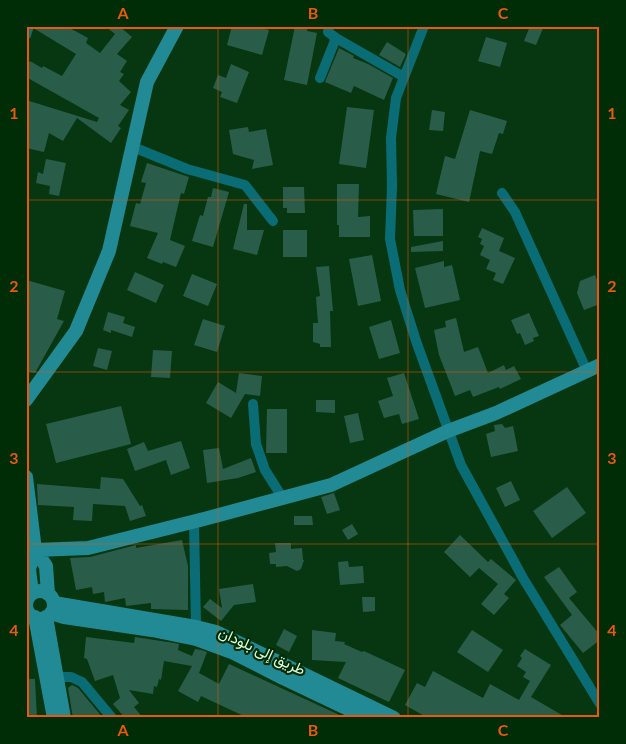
<svg xmlns="http://www.w3.org/2000/svg" width="626" height="744" viewBox="0 0 626 744" font-family="Lato,Vazirmatn,sans-serif">
<style>
.building{fill:#295d49}
.lines{fill:none;stroke-linecap:round;stroke-linejoin:round}
.street{stroke:#0a6c75;stroke-width:10}
.secondary{stroke:#218a95;stroke-width:14}
.grid{fill:none;stroke:#e8590c;stroke-width:1;stroke-opacity:0.55}
.labels{text-anchor:middle;stroke-width:4.5;stroke-linejoin:round;paint-order:stroke}
.street-label{font-size:15px;fill:#ddfcde;stroke:#002c06}
.neatline{fill:none;stroke:#e8590c;stroke-width:2}
.grid-label{font-size:16px;text-anchor:middle;font-weight:bold;fill:#e8590c}
</style>
<rect width="100%" height="100%" fill="#073710"/>
<path class="building" d="M36,26H66L88,38L86,43L100,53L115,34L105,26H119L132,37L117,54L127,61L120,72L124,74L119,81L131,92L120,105L129,110L118,126L121,128L111,143L77,118L63,141L49,133L44,152L26,148V100L97,122L99,118L26,77V68L30,61L42,68L43,66L62,76L76,54L35,29Z
M232,26H254L269,30L262,55L227,45Z
M295,26H308L307,31L317,33L307,85L284,80Z
M530,26H544L536,45L524,41Z
M486,37L507,43L500,67L478,61Z
M387,42L406,54L400,67L379,55Z
M339,48L354,56L353,58L368,64L393,78L384,100L354,86L351,93L325,82Z
M231,64L249,72L237,103L220,97L222,92L213,88L218,75L226,78Z
M347,107L374,110L366,168L339,164Z
M432,110L445,112L443,131L429,130Z
M470,110L507,121L503,134L499,133L492,154L480,151L469,202L436,194L445,156L455,159Z
M248,127L249,132L266,129L273,165L252,169L254,160L233,154L229,130Z
M46,159L66,163L59,196L49,194L50,186L36,183L38,172L43,174Z
M147,163L189,177L184,194L181,193L170,240L185,246L176,267L163,262L162,264L147,258L158,233L130,226L136,203L140,204L146,183L141,182Z
M337,184H359L358,217L370,216V237H339V225H337Z
M283,187H304L305,213H287V208H283Z
M213,188L229,192L213,247L192,241L200,215L203,216L208,197H211Z
M244,204H247V230H264L257,255L233,249Z
M443,209V236H414L413,210Z
M482,228L504,238L499,251L515,258L503,284L493,280L496,273L486,269L490,260L480,255L484,246L480,244L482,239L478,237Z
M283,230H307V257H283Z
M443,241V251L411,252V247Z
M372,255L381,301L358,306L349,259Z
M444,261V267L452,265L460,300L425,308L415,268Z
M329,266L333,311H330L331,347H320V344L313,342V323H318L316,297L320,296L316,267Z
M135,272L164,285L156,303L127,290Z
M192,274L217,284L208,306L183,296Z
M595,275L600,287V304L584,310L577,293L580,281Z
M26,280L65,291L57,319L64,321L35,373L26,371Z
M108,312L125,317L123,323L135,327L132,337L111,330V333L103,330Z
M529,313L539,336L533,338L534,341L525,345L520,333L517,334L511,320Z
M456,318L464,352L478,347L488,373L504,365L506,370L514,366L521,379L500,389L499,387L473,397L470,390L455,396L439,355L434,330L446,327L445,321Z
M203,319L225,326L217,352L194,345Z
M391,320L400,353L379,359L369,327Z
M98,348L112,351L107,370L93,366Z
M153,350L172,351L170,378L151,377Z
M239,373L262,376L260,396L245,394L231,418L206,403L218,382L236,393Z
M404,373L419,419L402,424L399,414L384,418L378,401L393,396L387,378Z
M316,400H335V413L316,412Z
M121,406L131,444L56,463L46,424Z
M267,409H287V453H266Z
M358,413L364,440L350,443L344,416Z
M502,424L505,428L513,426L518,451L491,457L486,434L495,431L494,425Z
M181,441L190,468L171,475L166,460L135,471L127,449L144,442L148,451Z
M219,448L223,469L251,458L256,472L238,478L207,483L203,450Z
M101,477L123,479L140,506L142,505L146,516L130,521L125,506L93,504L92,521L73,520L74,507L38,505L37,484L100,489Z
M511,481L520,500L505,507L496,488Z
M567,487L586,513L552,538L533,511Z
M334,493L340,510L327,514L321,497Z
M294,516H312L313,525H294Z
M352,524L358,534L348,540L342,530Z
M460,535L488,562L491,559L516,580L504,594L509,598L494,615L481,604L498,584L479,568L470,577L444,552Z
M182,540L188,566V610L151,609V603L126,606L125,598L105,602L104,592L93,594L92,587L76,590L70,558L90,557L136,545V548Z
M275,543H291V549L302,548L303,560H304L301,569L297,571L287,566L276,567V564H270L269,553L276,552Z
M348,561L349,567L363,566L364,583L340,585L338,562Z
M559,567L577,592L569,598L600,635V640L583,653L560,625L572,615L544,577Z
M253,584L256,602L234,605L221,621L203,607L210,599L222,608L219,589Z
M362,597H375V611L363,612Z
M284,629L297,636L289,652L276,645Z
M312,630L336,633L335,641L345,642L344,644L362,652L364,651L405,670L389,702L338,678L346,662L312,660Z
M472,630L503,650L488,672L457,652Z
M86,637L134,643L135,637L174,643L179,644L178,650L192,656L195,649L201,650L207,652L199,673L219,684L229,664L346,718H248L201,696L198,702L178,691L192,666L164,661L161,680L159,679L157,687L154,686L153,694L129,690L139,703L134,707L143,718H125L113,704L120,698L113,675L95,681L87,659L84,658Z
M525,649L551,665L531,697L567,718H428L405,705L417,683L425,687L433,671L483,698L490,684L519,700L530,681L523,677L526,672L517,666L522,658L520,656Z
M26,679H35L37,718H26Z
M72,685L78,688L103,718H73L68,688Z"/>
<g class="lines">
<path class="street" d="M424,26L396,98L391,138L392,187L390,239L400,290L416,341L461,465L523,578L600,704
M26,35L29,26
M336,38L404,77
M320,78L336,38L328,32L329,26
M133,147L187,169L245,185L273,221
M502,193L515,212L587,371
M253,404L256,444L265,470L282,497
M194,522L196,627
M56,677H71L82,682L112,718"/>
<path class="secondary" d="M26,400L76,331L109,251L147,82L177,26
M26,477L35,550L29,569L32,593
M35,550L88,548L204,519L331,485L448,431L496,413L600,365
M35,550L46,566L48,594
M26 605a14 14 0 1 1 28 0a14 14 0 1 1-28 0Z
M54,603L196,627L216,632L394,718
M51,613L64,617L152,630L196,639L234,653L283,678L367,718
M35,617L54,718
M46,617L64,718"/>
</g>
<path class="grid" d="M218,26V718M408,26V718M26,200H600M26,372H600M26,544H600"/>
<g class="labels">
<g class="street-label">
<text transform="translate(262 651) rotate(25)" y="5">طريق إلى بلودان</text>
</g>
</g>
<rect width="626" height="744" fill="none" stroke="#002c06" stroke-width="55"/>
<rect x="28" y="28" width="570" height="688" class="neatline"/>
<g class="grid-label">
<text x="123" y="19">A</text>
<text x="313" y="19">B</text>
<text x="503" y="19">C</text>
<text x="14" y="119">1</text>
<text x="612" y="119">1</text>
<text x="14" y="292">2</text>
<text x="612" y="292">2</text>
<text x="14" y="464">3</text>
<text x="612" y="464">3</text>
<text x="14" y="636">4</text>
<text x="612" y="636">4</text>
<text x="123" y="736">A</text>
<text x="313" y="736">B</text>
<text x="503" y="736">C</text>
</g>
</svg>
